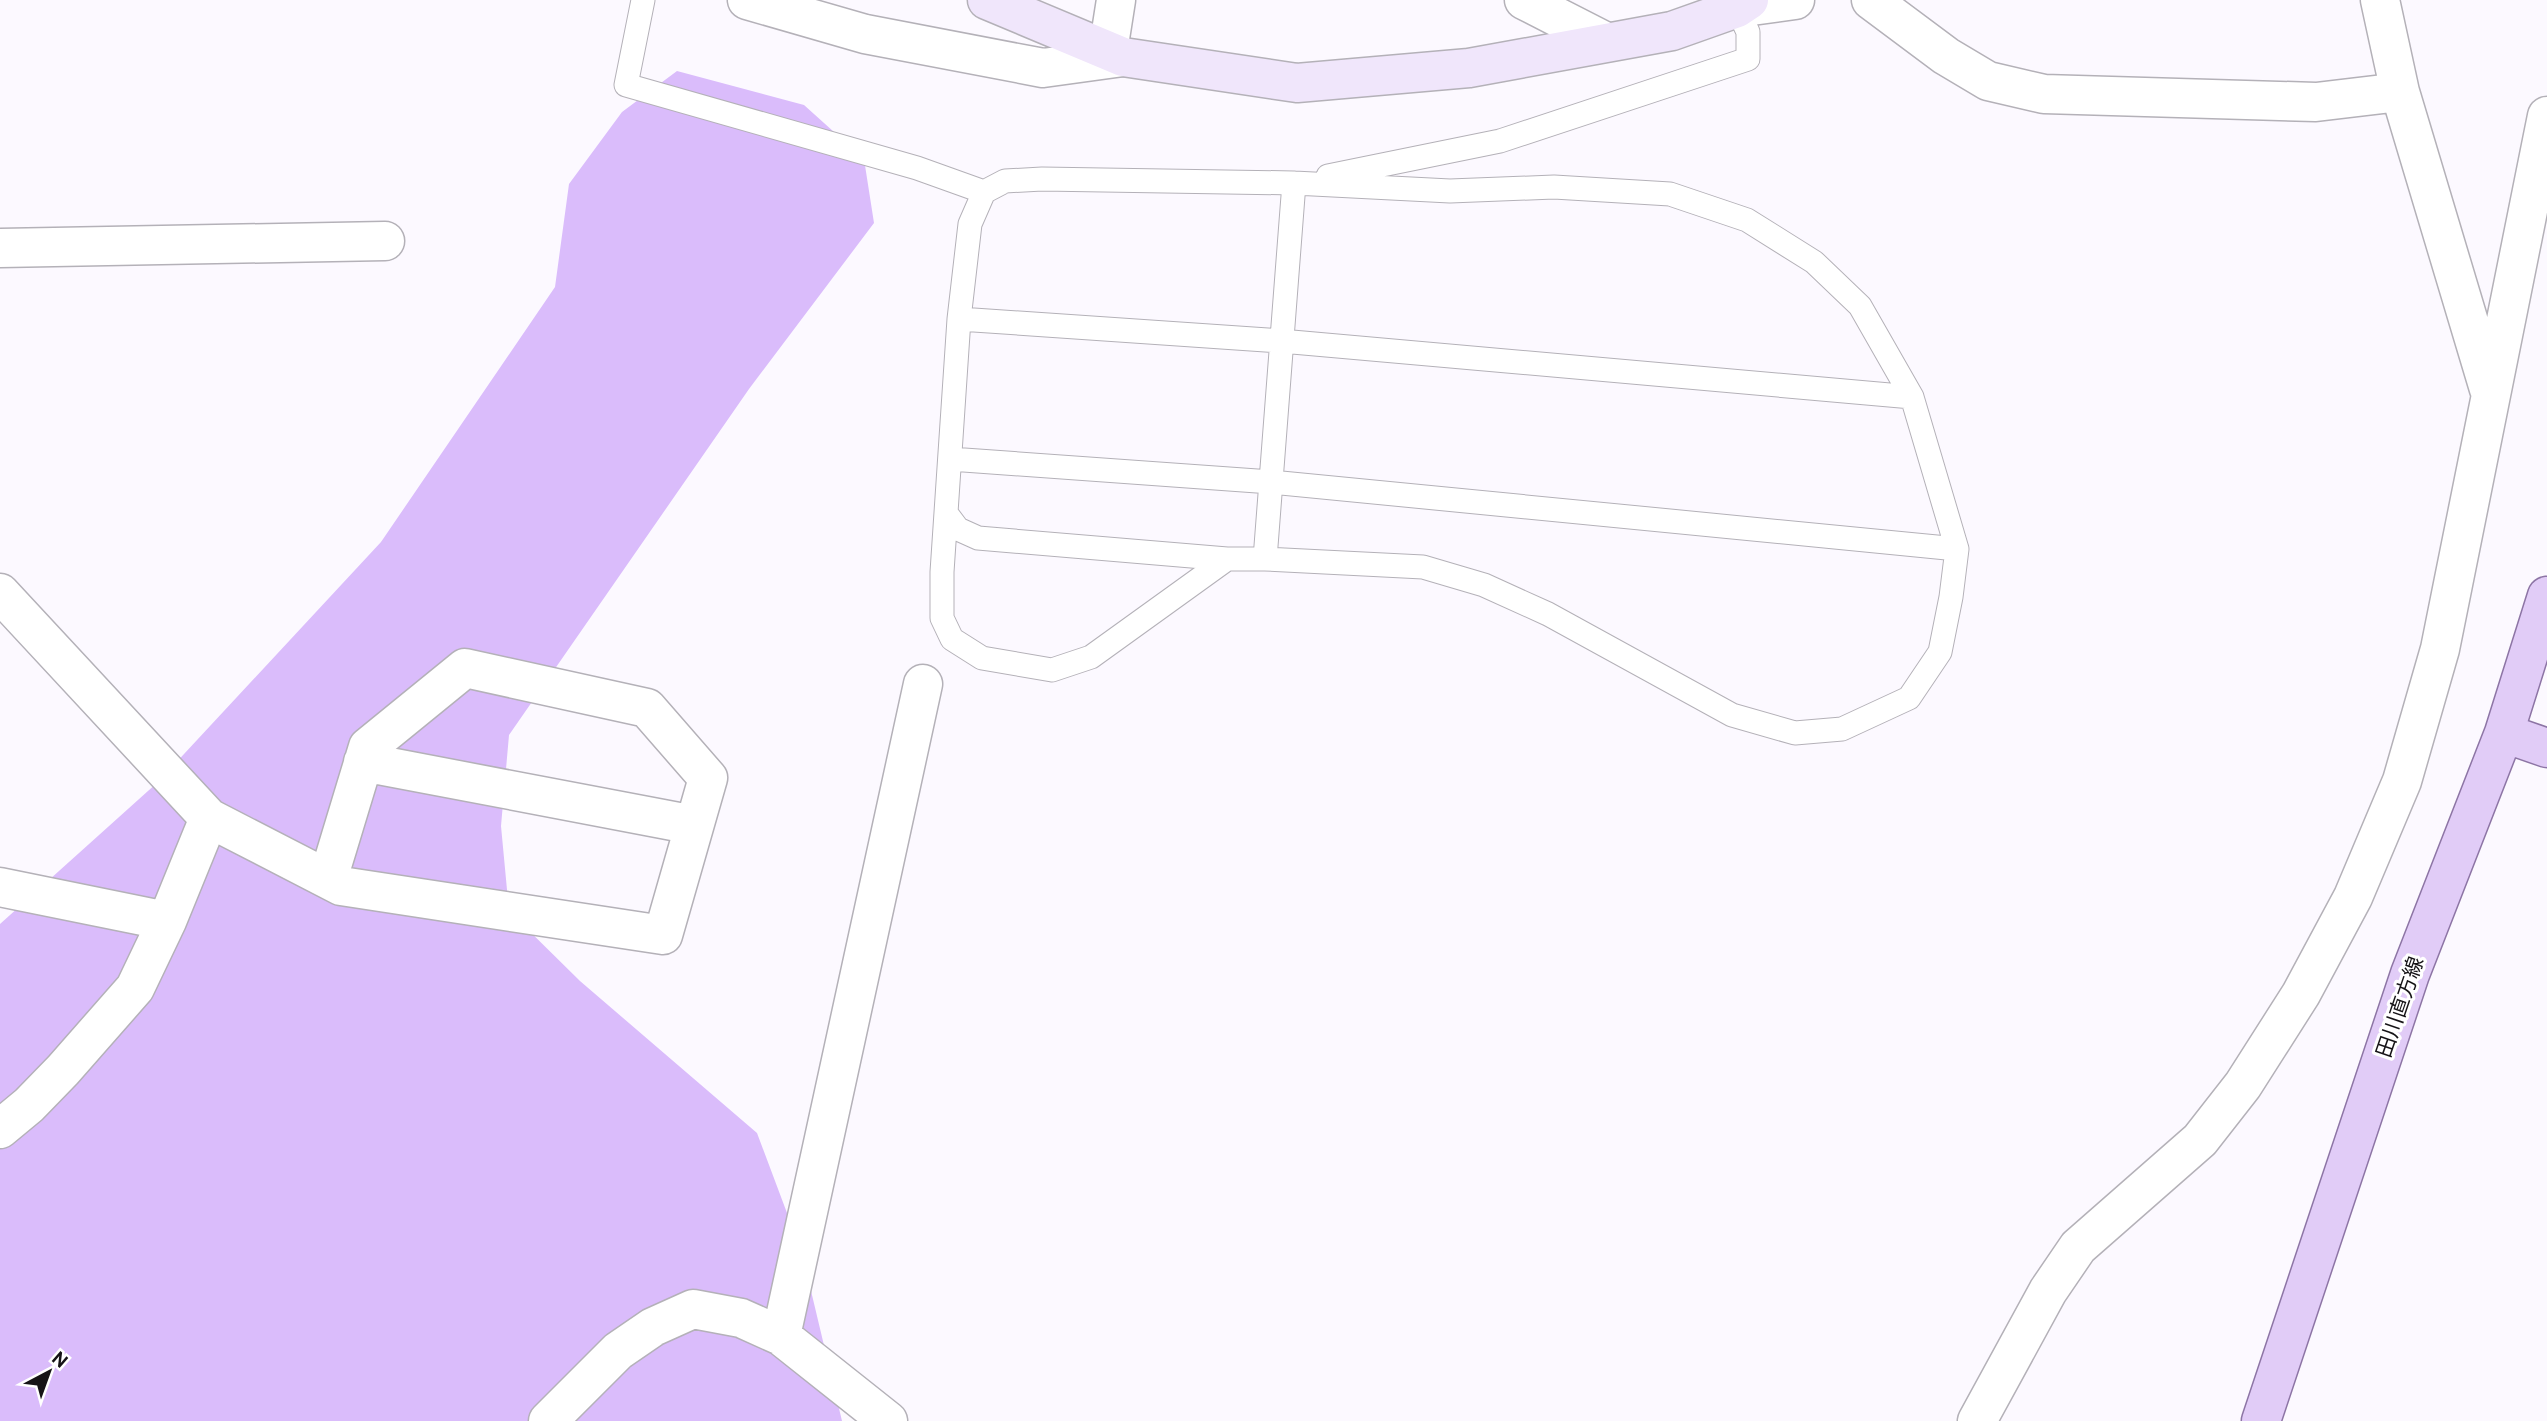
<svg xmlns="http://www.w3.org/2000/svg" width="2547" height="1421" viewBox="0 0 2547 1421" font-family="Overpass,'Noto Sans JP',sans-serif">
<style>
.green{fill:#dabcfb}
.lines{fill:none;stroke-linecap:round;stroke-linejoin:round}
.lane-casing{stroke:#b4b1b8;stroke-width:25}
.street-casing{stroke:#b4b1b8;stroke-width:41}
.secondary-casing{stroke:#b4b1b8;stroke-width:41}
.primary-casing{stroke:#8d75a5;stroke-width:41}
.lane{stroke:#fff;stroke-width:23}
.street{stroke:#fff;stroke-width:38}
.secondary{stroke:#f0e6fb;stroke-width:38}
.primary{stroke:#e1ccf7;stroke-width:38}
.labels{text-anchor:middle;stroke-width:6;stroke-linejoin:round;paint-order:stroke}
.street-label{font-size:21px;fill:#151316;stroke:#fff}
</style>
<rect width="100%" height="100%" fill="#fcf9ff"/>
<path class="green" d="M677,71L804,105L864,159L874,223L749,389L509,735L501,826L509,911L580,981L757,1133L802,1253L842,1421H0V924L158,782L381,542L555,287L569,184L622,112Z"/>
<g class="lines">
<defs>
<path id="lane" d="M643,0L626,85L917,168L984,192
M1328,176L1500,141L1748,59V32L1737,8
M1042,179L1294,183L1450,191L1554,187L1670,194L1747,220L1814,262L1860,306L1912,397L1957,549L1951,597L1940,652L1909,698L1842,729L1795,733L1732,715L1548,614L1484,585L1423,567L1265,559H1227L1091,657L1052,670L982,658L952,639L942,618V572L959,319L970,224L984,192L1005,181Z
M959,319L1281,341L1912,397
M950,459L1271,482L1957,549
M946,513L958,529L978,538L1227,559
M1265,559L1294,183"/>
<path id="street" d="M747,0L865,34L1043,68L1123,57
M1524,0L1606,42
M1871,0L1946,56L1988,81L2044,94L2316,102L2400,92
M2380,0L2400,92L2489,389
M1737,8L1795,0
M1108,51L1116,0
M0,248L385,241
M0,593L209,818L167,921L135,988L63,1070L29,1105L0,1129
M363,762L694,825
M209,818L341,886L663,935L708,778L647,708L465,668L368,747L328,879
M0,887L167,921
M781,1336L923,684
M548,1421L618,1351L653,1327L693,1309L741,1318L781,1336L888,1421
M1977,1421L2048,1291L2078,1247L2200,1140L2243,1085L2301,994L2353,897L2402,781L2440,649L2547,116"/>
<path id="secondary" d="M987,0L1123,57L1297,83L1469,68L1672,31L1737,8L1749,0"/>
<path id="primary" d="M2504,733L2547,748
M2261,1421L2410,974L2504,733L2547,596"/>
</defs>
<use href="#lane" class="lane-casing"/>
<use href="#street" class="street-casing"/>
<use href="#secondary" class="secondary-casing"/>
<use href="#primary" class="primary-casing"/>
<use href="#lane" class="lane"/>
<use href="#street" class="street"/>
<use href="#secondary" class="secondary"/>
<use href="#primary" class="primary"/>
</g>
<g class="labels">
<g class="street-label">
<text transform="translate(2400 1007) rotate(-71)" y="7">田川直方線</text>
</g>
</g>
<g transform="translate(49 1372) rotate(41)" stroke="#ffffff" stroke-width="5" paint-order="stroke">
<path d="M0-5L12 26L0 18L-12 26Z" fill="#151316"/>
<text y="-10" font-size="19" font-weight="bold" text-anchor="middle" fill="#151316">N</text>
</g>
</svg>
